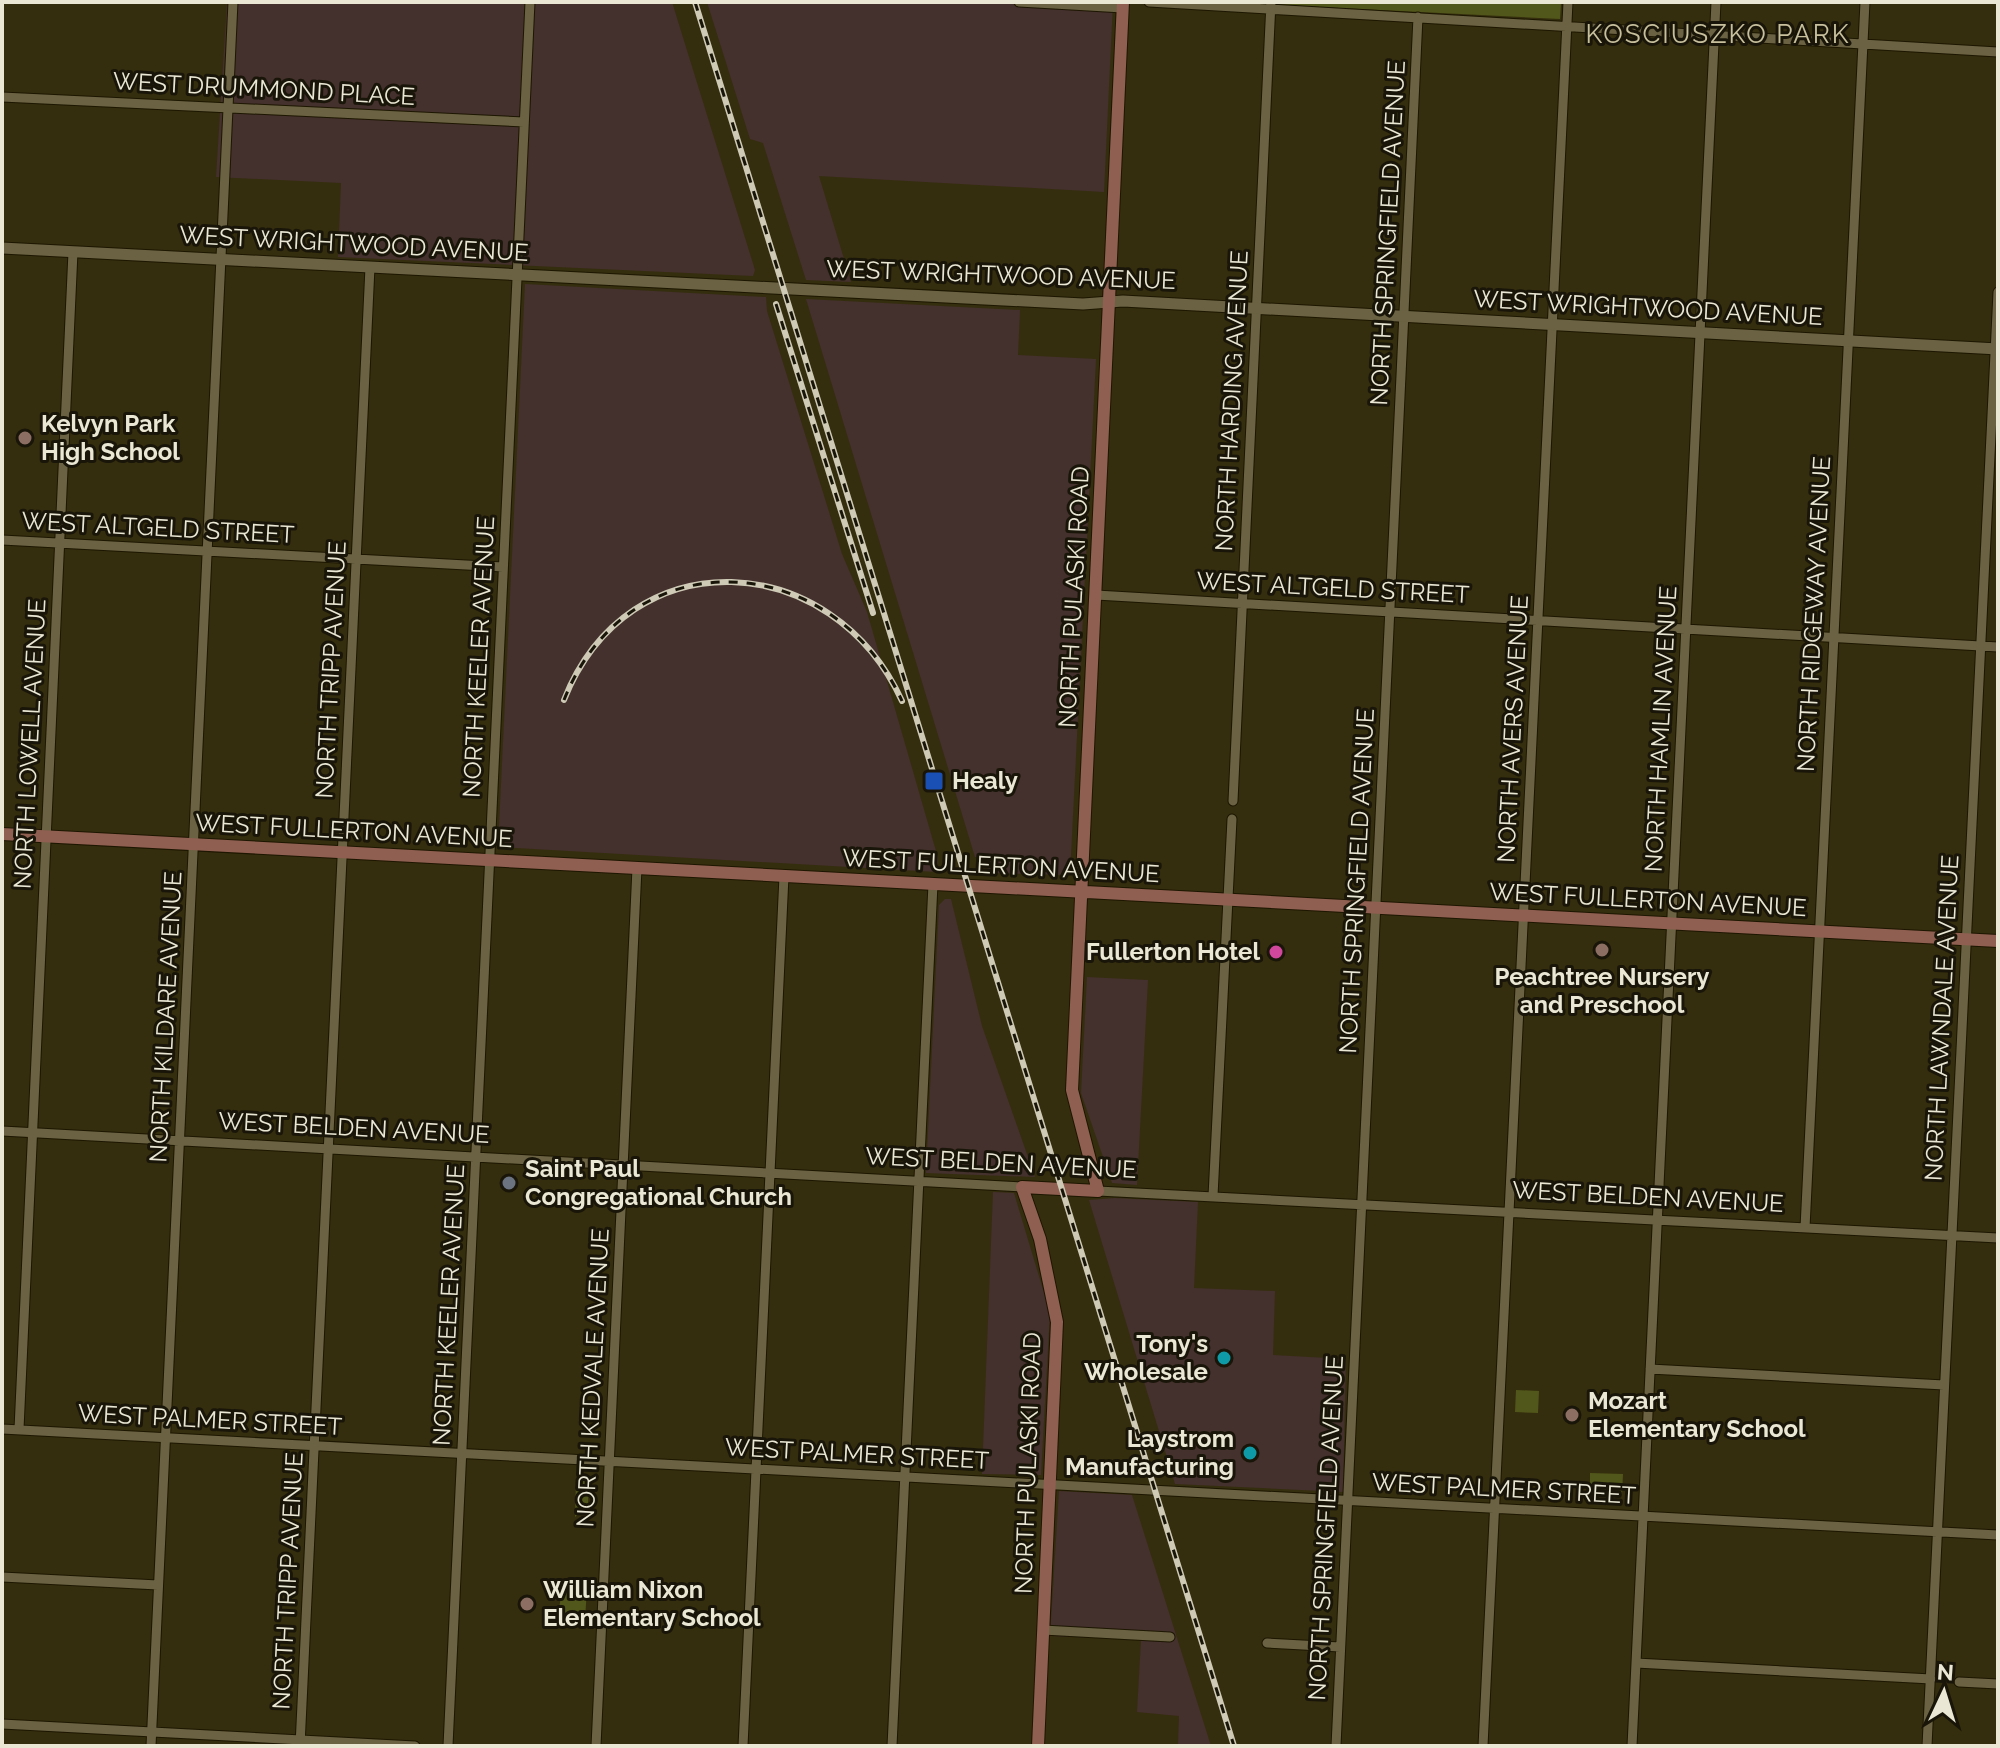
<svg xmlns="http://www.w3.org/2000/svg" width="2000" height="1748" viewBox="0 0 2000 1748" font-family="Raleway,sans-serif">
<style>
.industrial{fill:#44302d}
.green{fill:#51571a}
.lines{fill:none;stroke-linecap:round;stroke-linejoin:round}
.minor-casing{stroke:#1d1600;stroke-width:11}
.tertiary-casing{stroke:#1d1600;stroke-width:13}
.secondary-casing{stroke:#1d1600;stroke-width:14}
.minor{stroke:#6a6242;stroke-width:9}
.tertiary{stroke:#6a6242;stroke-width:11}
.secondary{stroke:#8f5f51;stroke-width:12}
.rail-casing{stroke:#cecab6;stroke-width:6}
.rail{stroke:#191609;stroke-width:3;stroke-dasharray:9;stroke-linecap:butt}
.education-dot{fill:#8d6e63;stroke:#191609;stroke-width:3}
.transit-dot{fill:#1a4fb4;stroke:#191609;stroke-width:3}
.hotel-dot{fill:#d1479c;stroke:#191609;stroke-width:3}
.worship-dot{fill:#6b7280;stroke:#191609;stroke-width:3}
.culture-dot{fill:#0f9aa8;stroke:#191609;stroke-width:3}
.labels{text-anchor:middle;stroke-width:6;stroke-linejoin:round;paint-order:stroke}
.street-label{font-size:24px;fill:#ebe7d5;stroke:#191609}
.poi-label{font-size:24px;font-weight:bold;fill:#ebe7d5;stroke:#191609;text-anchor:start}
.neighbourhood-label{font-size:26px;letter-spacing:2px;fill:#c8c09d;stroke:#191609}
</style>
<rect width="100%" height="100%" fill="#352e0e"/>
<path class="industrial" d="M227,2H672L755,270L753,276L338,257L341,183L216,177Z
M707,2H1113L1104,192L819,176L851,282L806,280L763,143L750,139Z
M525,284L766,297L767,311L842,554L867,612L938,858L937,872L498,847Z
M806,299L1020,310L1018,355L1096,359L1070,875L989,873L984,858L975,857Z
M945,899H951L982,1026L1035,1177L926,1173L939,905Z
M1087,977L1148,980L1137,1185L1112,1183L1081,1093Z
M993,1192L1014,1193L1050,1313L1041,1475L982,1474Z
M1115,1198L1198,1202L1194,1288L1275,1291L1273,1355L1346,1359L1343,1492L1175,1484L1089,1200Z
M1059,1491L1132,1495L1211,1746H1178L1179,1716L1137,1712L1141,1640L1050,1636Z"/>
<path class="green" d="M1279,2H1561L1560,19L1279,5Z
M1516,1390L1539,1391L1538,1413L1515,1412Z
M1590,1473L1623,1474L1622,1494L1590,1492Z
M576,1480H589L588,1504L575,1517Z
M577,1585L587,1588L585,1620L575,1622L565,1617L559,1608L562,1592Z"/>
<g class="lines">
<defs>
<path id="minor" d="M1019,2L1123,8
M1149,2L1998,52
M2,97L524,122
M2,540L503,567
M1096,595L1998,647
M1233,801L1271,2
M2,1131L1022,1187
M1098,1191L1998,1238
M1213,1196L1232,819
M1805,1228L1865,2
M1650,1369L1944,1385
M2,1429L1998,1535
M19,1429L73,252
M2,1577L158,1585
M1043,1630L1170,1637
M1267,1643L1340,1647
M1636,1663L1931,1679
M1959,1682L1998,1684
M2,1724L415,1746
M151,1746L233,2
M300,1746L370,267
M448,1746L530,2
M596,1746L637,868
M743,1746L784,876
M892,1746L933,884
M1336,1746L1418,17
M1483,1746L1568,2
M1632,1746L1716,2
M1927,1746L1998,292"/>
<path id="tertiary" d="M2,248L1083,304L1123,301L1998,349"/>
<path id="secondary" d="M2,834L1998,941
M1038,1746L1057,1322L1040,1239L1022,1187L1098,1191L1072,1090L1123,2"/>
</defs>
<use href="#minor" class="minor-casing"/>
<use href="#tertiary" class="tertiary-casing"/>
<use href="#secondary" class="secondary-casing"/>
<use href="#minor" class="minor"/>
<use href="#tertiary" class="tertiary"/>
<use href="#secondary" class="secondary"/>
<defs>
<path id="rail" d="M695,2L1234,1746
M776,304L873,613
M564,700C629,536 833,549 902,701"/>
</defs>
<use href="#rail" class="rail-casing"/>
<use href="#rail" class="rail"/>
</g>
<g class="education-dot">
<circle cx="25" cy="438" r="8"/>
<circle cx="1602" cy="950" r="8"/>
<circle cx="1572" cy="1415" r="8"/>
<circle cx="527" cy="1604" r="8"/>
</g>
<rect class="transit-dot" x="924" y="771" width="20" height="20" rx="4"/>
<circle class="hotel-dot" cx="1276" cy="952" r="8"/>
<circle class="worship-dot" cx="509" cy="1183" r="8"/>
<g class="culture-dot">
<circle cx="1224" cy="1358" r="8"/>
<circle cx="1250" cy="1453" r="8"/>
</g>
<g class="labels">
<g class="street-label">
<text transform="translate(264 89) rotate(3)" y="8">WEST DRUMMOND PLACE</text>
<text transform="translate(1388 233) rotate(-87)" y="8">NORTH SPRINGFIELD AVENUE</text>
<text transform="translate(354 244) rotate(3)" y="8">WEST WRIGHTWOOD AVENUE</text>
<text transform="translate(1001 275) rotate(2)" y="8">WEST WRIGHTWOOD AVENUE</text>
<text transform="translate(1648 308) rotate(3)" y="8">WEST WRIGHTWOOD AVENUE</text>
<text transform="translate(1232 401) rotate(-87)" y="8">NORTH HARDING AVENUE</text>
<text transform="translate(158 528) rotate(3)" y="8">WEST ALTGELD STREET</text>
<text transform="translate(1333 588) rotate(3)" y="8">WEST ALTGELD STREET</text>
<text transform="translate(1074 597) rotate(-87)" y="8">NORTH PULASKI ROAD</text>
<text transform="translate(1814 614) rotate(-87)" y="8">NORTH RIDGEWAY AVENUE</text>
<text transform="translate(479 657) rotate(-87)" y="8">NORTH KEELER AVENUE</text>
<text transform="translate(331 670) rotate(-87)" y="8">NORTH TRIPP AVENUE</text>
<text transform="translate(1513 729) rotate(-87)" y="8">NORTH AVERS AVENUE</text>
<text transform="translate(1661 729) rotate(-87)" y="8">NORTH HAMLIN AVENUE</text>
<text transform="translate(30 744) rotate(-87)" y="8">NORTH LOWELL AVENUE</text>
<text transform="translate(354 831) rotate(3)" y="8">WEST FULLERTON AVENUE</text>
<text transform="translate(1001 866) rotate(3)" y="8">WEST FULLERTON AVENUE</text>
<text transform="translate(1357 881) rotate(-87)" y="8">NORTH SPRINGFIELD AVENUE</text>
<text transform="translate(1648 900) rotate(3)" y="8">WEST FULLERTON AVENUE</text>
<text transform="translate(166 1017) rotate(-87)" y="8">NORTH KILDARE AVENUE</text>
<text transform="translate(1942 1018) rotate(-87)" y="8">NORTH LAWNDALE AVENUE</text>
<text transform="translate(354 1128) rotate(3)" y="8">WEST BELDEN AVENUE</text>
<text transform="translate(1001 1163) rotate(3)" y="8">WEST BELDEN AVENUE</text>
<text transform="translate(1648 1197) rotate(3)" y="8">WEST BELDEN AVENUE</text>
<text transform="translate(449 1305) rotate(-87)" y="8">NORTH KEELER AVENUE</text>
<text transform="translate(593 1378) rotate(-87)" y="8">NORTH KEDVALE AVENUE</text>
<text transform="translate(210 1420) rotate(3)" y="8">WEST PALMER STREET</text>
<text transform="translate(857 1454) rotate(3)" y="8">WEST PALMER STREET</text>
<text transform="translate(1028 1463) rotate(-88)" y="8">NORTH PULASKI ROAD</text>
<text transform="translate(1504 1489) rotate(3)" y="8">WEST PALMER STREET</text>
<text transform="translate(1326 1528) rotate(-87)" y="8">NORTH SPRINGFIELD AVENUE</text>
<text transform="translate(288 1581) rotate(-87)" y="8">NORTH TRIPP AVENUE</text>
</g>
<g class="poi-label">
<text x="41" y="432">Kelvyn Park<tspan x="41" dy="28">High School</tspan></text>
<text x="952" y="789">Healy</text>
<text x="1260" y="960" text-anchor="end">Fullerton Hotel</text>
<text x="1602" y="985" text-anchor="middle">Peachtree Nursery<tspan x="1602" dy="28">and Preschool</tspan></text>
<text x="525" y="1177">Saint Paul<tspan x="525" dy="28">Congregational Church</tspan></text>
<text x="1208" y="1352" text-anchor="end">Tony's<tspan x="1208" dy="28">Wholesale</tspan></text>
<text x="1588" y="1409">Mozart<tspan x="1588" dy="28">Elementary School</tspan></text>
<text x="1234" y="1447" text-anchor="end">Laystrom<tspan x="1234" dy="28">Manufacturing</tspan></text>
<text x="543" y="1598">William Nixon<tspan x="543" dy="28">Elementary School</tspan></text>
</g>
<g class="neighbourhood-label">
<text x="1718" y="43">KOSCIUSZKO PARK</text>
</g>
</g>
<rect width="2000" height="1748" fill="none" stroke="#ebe7d5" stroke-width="8"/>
<g transform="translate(1944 1692) rotate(4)" stroke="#191609" stroke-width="6" paint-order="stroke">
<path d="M0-6L14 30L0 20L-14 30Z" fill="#ebe7d5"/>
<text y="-12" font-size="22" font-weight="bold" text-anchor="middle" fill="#ebe7d5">N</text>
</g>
</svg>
